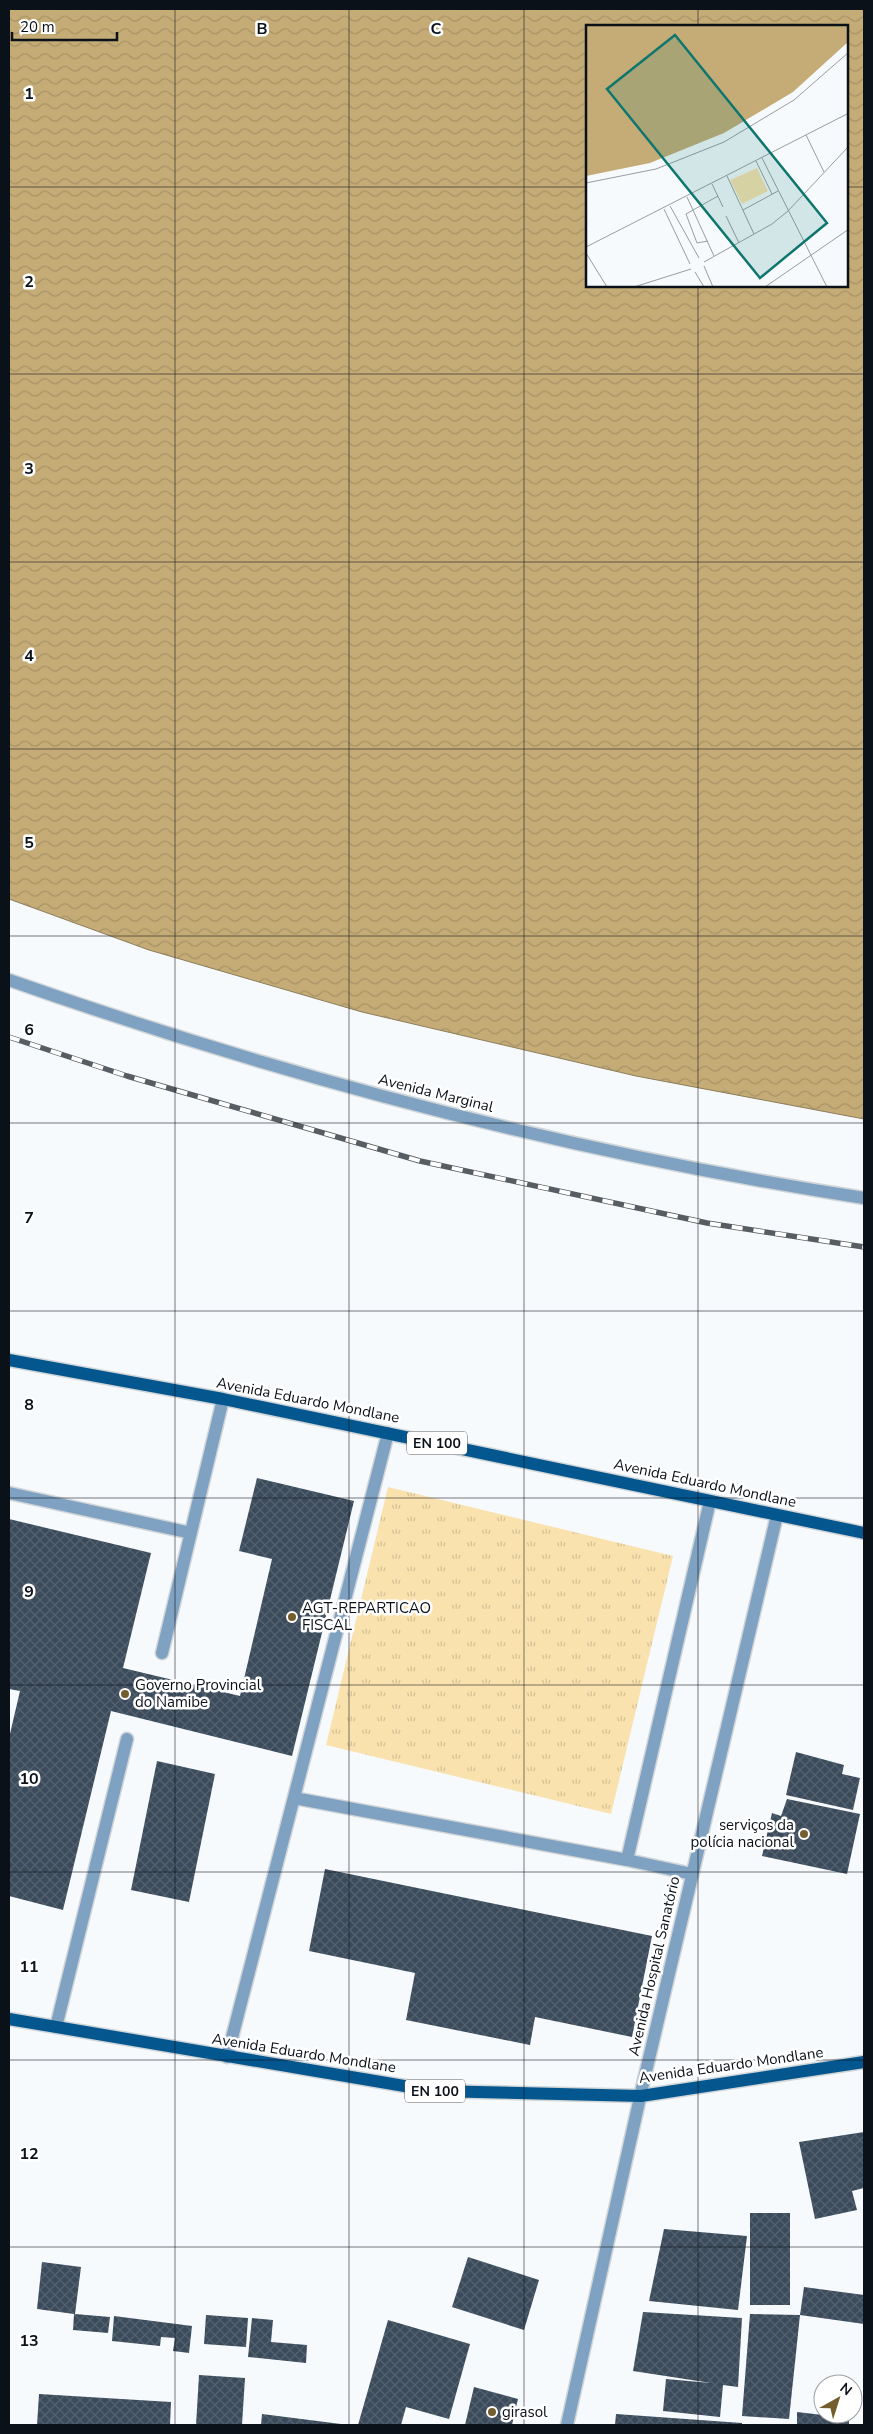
<svg xmlns="http://www.w3.org/2000/svg" width="873" height="2434" viewBox="0 0 873 2434" font-family="'Nunito Sans',sans-serif">
<style>
.park{fill:url(#park-tufts)}
.water{fill:url(#water-waves);stroke:#8d7e5a;fill-rule:evenodd}
.building{fill:url(#building-cross-hatch)}
.lines{fill:none;stroke-linecap:round;stroke-linejoin:round}
.lane-casing{stroke:#d0d5d8;stroke-width:15}
.street-casing{stroke:#d0d5d8;stroke-width:15}
.primary-casing{stroke:#d0d5d8;stroke-width:15}
.lane{stroke:#7fa1c2;stroke-width:12}
.street{stroke:#7fa1c2;stroke-width:12}
.primary{stroke:#04568e;stroke-width:12}
.rail-casing{stroke:#575d62;stroke-width:5.5}
.rail{stroke:#fff;stroke-width:4;stroke-dasharray:11;stroke-linecap:butt}
.grid{fill:none;stroke:#0b1118;stroke-width:1;stroke-opacity:0.55}
.poi-dot{fill:#745e2e;stroke:#fff;stroke-width:2}
.labels{text-anchor:middle;stroke-width:5;stroke-linejoin:round;paint-order:stroke}
.shield{fill:#fff;stroke:#54585d;stroke-width:1}
.shield-label{font-size:14px;font-weight:bold;fill:#0b1118}
.street-label{font-size:15px;fill:#0b1118;stroke:#fff}
.poi-label{font-size:15px;fill:#0b1118;stroke:#fff;text-anchor:start}
.inset-road{fill:none;stroke:#989da1;stroke-width:1}
.view{fill:#0f766e;fill-opacity:0.15;stroke:#0f766e;stroke-width:2.5}
.inset-edge{fill:none;stroke:#0b1118;stroke-width:2.5}
.grid-label{font-size:16px;text-anchor:middle;font-weight:bold;fill:#0b1118;stroke:#fff;stroke-width:5;stroke-linejoin:round;paint-order:stroke}
</style>
<defs>
<pattern id="park-tufts" width="24" height="20" patternUnits="userSpaceOnUse" patternTransform="scale(1.25)"><rect width="24" height="20" fill="#fae2ae"/><path d="M3 7l-1-3M5 7V3M7 7l1-3M15 17l-1-3M17 17v-4M19 17l1-3" fill="none" stroke="#d5c195"/></pattern>
<pattern id="water-waves" width="16" height="10" patternUnits="userSpaceOnUse" patternTransform="scale(1.25)"><rect width="16" height="10" fill="#c5ac77"/><path d="M0 5q4-4 8 0t8 0" fill="none" stroke="#a89366"/></pattern>
<pattern id="building-cross-hatch" width="8" height="8" patternUnits="userSpaceOnUse" patternTransform="scale(1.25)"><rect width="8" height="8" fill="#3b4b5b"/><path d="M0 0l8 8M0 8l8-8" fill="none" stroke="#54616e"/></pattern>
</defs>
<rect width="100%" height="100%" fill="#f6fafd"/>
<path class="park" d="M388,1487L673,1556L611,1814L326,1745Z"/>
<path class="water" d="M9,9H864V1119L636,1076L362,1012L149,950L9,899ZM587,26H847V286H587Z"/>
<path class="building" d="M257,1478L354,1501L292,1756L111,1711L63,1910L9,1896V1738L20,1691L9,1689V1519L151,1553L123,1668L240,1696L272,1559L239,1551Z
M796,1752L844,1765L842,1774L860,1778L853,1810L786,1795Z
M157,1761L215,1774L189,1902L131,1890Z
M787,1799L860,1814L847,1874L762,1856L772,1813L781,1816Z
M325,1869L652,1936L632,2037L535,2017L530,2045L406,2020L415,1973L309,1951Z
M864,2132V2188L852,2191L857,2210L815,2219L799,2142Z
M750,2213H790V2305H750Z
M664,2229L747,2236L738,2310L649,2301Z
M468,2257L539,2280L524,2330L452,2307Z
M42,2262L81,2267L75,2314L110,2317L108,2333L73,2330L74,2314L37,2309Z
M804,2287L864,2295V2324L800,2315Z
M643,2312L742,2318L738,2387L723,2385L720,2417L663,2411L666,2379L711,2383L633,2371Z
M750,2314L800,2315L789,2419L742,2416Z
M206,2315L248,2318L246,2347L204,2344Z
M114,2316L192,2326L189,2353L173,2351L175,2338L161,2337L160,2346L112,2341Z
M252,2318L273,2320L271,2342L307,2345L306,2363L248,2357Z
M388,2320L470,2344L449,2419L406,2407L401,2425H358Z
M199,2375L245,2378L242,2425H196Z
M474,2387L518,2399L512,2425H465Z
M39,2394L171,2402L170,2425H37Z
M797,2412L849,2418V2425H797Z
M262,2414L341,2424V2425H261Z
M616,2414L742,2423V2425H615Z"/>
<g class="lines">
<defs>
<path id="lane" d="M9,1493L191,1533
M162,1653L223,1399
M294,1798L627,1860L692,1874
M627,1860L710,1501
M56,2027L127,1739
M227,2057L388,1433"/>
<path id="street" d="M9,980C287,1078 573,1153 864,1198
M567,2425L643,2084L777,1515"/>
<path id="primary" d="M9,1360L223,1399L864,1533
M9,2019L434,2091L641,2096L864,2062"/>
</defs>
<use href="#lane" class="lane-casing"/>
<use href="#street" class="street-casing"/>
<use href="#primary" class="primary-casing"/>
<use href="#lane" class="lane"/>
<use href="#street" class="street"/>
<use href="#primary" class="primary"/>
<defs>
<path id="rail" d="M9,1037L127,1076L420,1161L707,1223L864,1247"/>
</defs>
<use href="#rail" class="rail-casing"/>
<use href="#rail" class="rail"/>
</g>
<path class="grid" d="M175,9V2425M349,9V2425M524,9V2425M698,9V26M9,187H587M847,187H864M698,286V2425M9,374H864M9,562H864M9,749H864M9,936H864M9,1123H864M9,1311H864M9,1498H864M9,1685H864M9,1872H864M9,2060H864M9,2247H864"/>
<g class="poi-dot">
<circle cx="292" cy="1617" r="5"/>
<circle cx="125" cy="1694" r="5"/>
<circle cx="804" cy="1834" r="5"/>
<circle cx="492" cy="2412" r="5"/>
</g>
<g class="labels">
<g class="shield">
<rect x="407" y="1431.5" width="60" height="23" rx="4"/>
<rect x="405" y="2079.5" width="60" height="23" rx="4"/>
</g>
<g class="shield-label">
<text x="437" y="1448">EN 100</text>
<text x="435" y="2096">EN 100</text>
</g>
<g class="street-label">
<text transform="translate(436 1093) rotate(14)" y="5">Avenida Marginal</text>
<text transform="translate(308 1400) rotate(11)" y="5">Avenida Eduardo Mondlane</text>
<text transform="translate(705 1483) rotate(12)" y="5">Avenida Eduardo Mondlane</text>
<text transform="translate(654 1966) rotate(-77)" y="5">Avenida Hospital Sanatório</text>
<text transform="translate(304 2053) rotate(9)" y="5">Avenida Eduardo Mondlane</text>
<text transform="translate(731 2065) rotate(-8)" y="5">Avenida Eduardo Mondlane</text>
</g>
<g class="poi-label">
<text x="302" y="1613">AGT-REPARTICAO<tspan x="302" dy="17">FISCAL</tspan></text>
<text x="135" y="1690">Governo Provincial<tspan x="135" dy="17">do Namibe</tspan></text>
<text x="794" y="1830" text-anchor="end">serviços da<tspan x="794" dy="17">polícia nacional</tspan></text>
<text x="502" y="2417">girasol</text>
</g>
</g>
<g transform="translate(586 25)">
<rect width="262" height="262" fill="#f6fafd"/>
<path d="M171,143L182,166L156,179L144,155Z" fill="#fae2ae"/>
<path d="M0,1H262V17L207,67L138,108L64,138L0,151Z" fill="#c5ac77"/>
<path class="inset-road" d="M220,110L238,147M176,133L241,262M170,136L186,169M141,151L168,209M0,158L70,144L138,117L208,75L263,27M126,159L137,182M101,172L128,231M84,181L113,233M78,184L104,239M157,185L192,166M140,191L153,218M122,216L111,218L100,189L132,171M0,222L263,88M0,228L21,262M118,237L186,199L202,186L263,121M118,241L127,262M109,247L118,262M48,262L105,244M179,262L263,204"/>
<path class="view" d="M89,10L241,198L174,253L21,64Z"/>
<rect width="262" height="262" class="inset-edge"/>
</g>
<g class="grid-label">
<text x="262" y="34">B</text>
<text x="436" y="34">C</text>
<text x="29" y="99">1</text>
<text x="29" y="287">2</text>
<text x="29" y="474">3</text>
<text x="29" y="661">4</text>
<text x="29" y="848">5</text>
<text x="29" y="1035">6</text>
<text x="29" y="1223">7</text>
<text x="29" y="1410">8</text>
<text x="29" y="1597">9</text>
<text x="29" y="1784">10</text>
<text x="29" y="1972">11</text>
<text x="29" y="2159">12</text>
<text x="29" y="2346">13</text>
</g>
<rect width="873" height="2434" fill="none" stroke="#0b1118" stroke-width="20"/>
<g transform="translate(838 2399) rotate(39)"><circle r="24" fill="#ffffff" stroke="#9da0a3"/>
<path d="M0-4L9 19L0 12L-9 19Z" fill="#745e2e"/>
<text y="-8" font-size="14" font-weight="bold" text-anchor="middle" fill="#0b1118">N</text>
</g>
<path d="M12 32v8h105v-8" fill="none" stroke="#0b1118" stroke-width="2.5"/>
<text x="20" y="32" font-size="15" fill="#0b1118" stroke="#ffffff" stroke-width="4" paint-order="stroke">20 m</text>
</svg>
